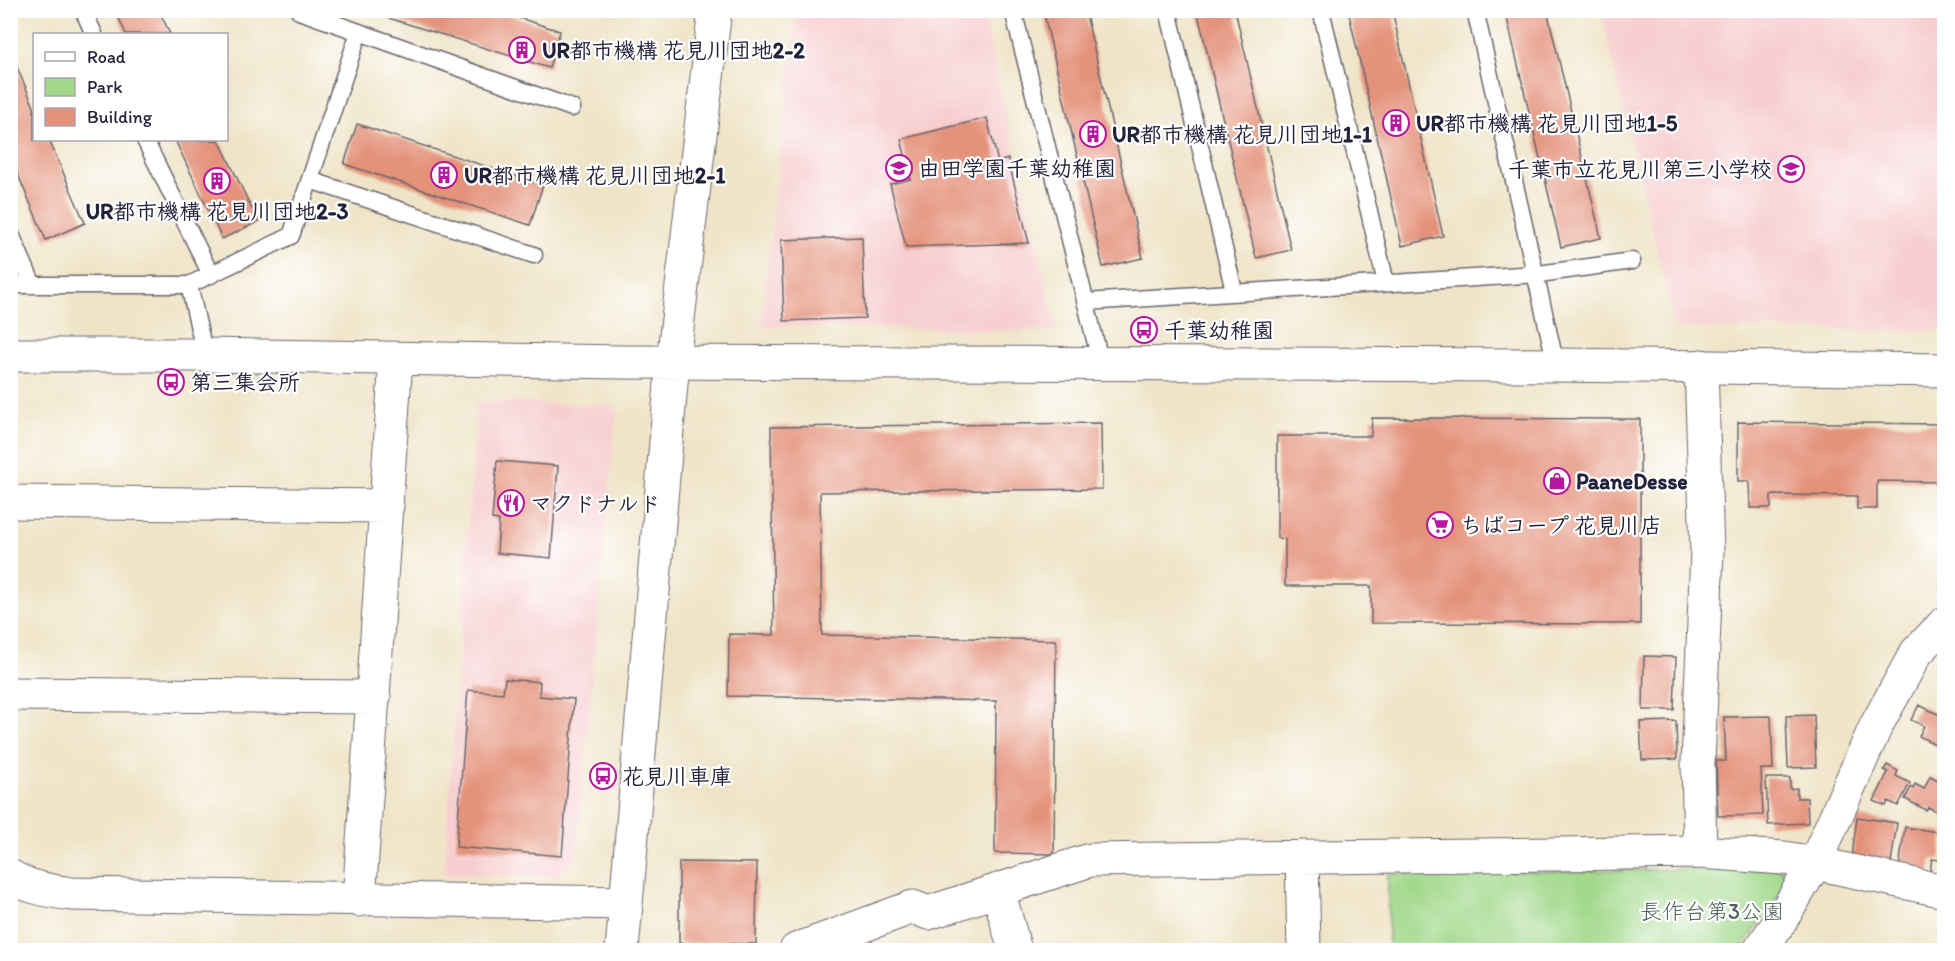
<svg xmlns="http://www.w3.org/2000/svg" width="1955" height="961" viewBox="0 0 1955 961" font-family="Itim,'Klee One',sans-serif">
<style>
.built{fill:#f7cfd0}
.green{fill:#a1d88a;stroke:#627d62;stroke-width:1.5}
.building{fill:#e4927a}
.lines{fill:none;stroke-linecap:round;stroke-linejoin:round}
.lane-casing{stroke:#6a666c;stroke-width:19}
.street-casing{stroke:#6a666c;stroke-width:35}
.secondary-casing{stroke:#6a666c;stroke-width:35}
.lane{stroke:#fff;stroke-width:16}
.street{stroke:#fff;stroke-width:33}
.secondary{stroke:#fff;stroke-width:33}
.labels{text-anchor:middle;stroke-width:4.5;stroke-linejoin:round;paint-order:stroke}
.poi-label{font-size:22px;font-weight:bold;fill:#22223b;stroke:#fff;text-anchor:start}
.park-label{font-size:22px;fill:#4e6257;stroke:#fff}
</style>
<rect width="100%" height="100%" fill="#fff"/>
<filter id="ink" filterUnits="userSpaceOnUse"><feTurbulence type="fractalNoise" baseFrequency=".0167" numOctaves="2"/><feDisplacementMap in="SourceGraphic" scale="12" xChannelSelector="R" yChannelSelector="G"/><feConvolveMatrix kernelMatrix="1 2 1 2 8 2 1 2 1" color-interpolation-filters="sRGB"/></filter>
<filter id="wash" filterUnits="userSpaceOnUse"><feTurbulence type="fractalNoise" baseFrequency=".008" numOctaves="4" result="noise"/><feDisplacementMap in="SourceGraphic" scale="24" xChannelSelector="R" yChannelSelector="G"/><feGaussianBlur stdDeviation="1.35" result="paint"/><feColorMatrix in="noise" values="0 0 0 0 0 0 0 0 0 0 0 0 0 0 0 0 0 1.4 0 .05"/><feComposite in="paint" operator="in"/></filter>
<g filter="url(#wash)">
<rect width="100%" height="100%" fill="#efe4c7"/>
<path class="built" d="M796,11H982L1057,331L761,326Z
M1601,11H1944V330L1675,328Z
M477,401L617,406L576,860L569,868L556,876L444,874Z"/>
<path class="green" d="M1698,869H1781L1790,879L1741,950H1388V874Z"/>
<g id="blocks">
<path class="building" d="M115,10H159L170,34H126Z
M494,10L560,31L549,68L366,11Z
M1043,10H1085L1143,258L1103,267Z
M1197,10H1235L1291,250L1256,258Z
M1348,10H1392L1443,236L1402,246Z
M1505,10H1547L1601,238L1561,247Z
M10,51L34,107V140H49L85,223L46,240L10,156Z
M987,118L998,162L1008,159L1029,243L906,247L890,184L911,179L901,139Z
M357,124L543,185L530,225L344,164Z
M175,140H219L258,222L222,239Z
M862,237L865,318L784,321L781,240Z
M1372,418L1640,419V624L1371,623V586H1285V539L1277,538V436H1371Z
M1738,422L1944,424V482L1877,481V509H1857V496L1771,495V508H1750L1749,481H1738Z
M1101,423L1102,489L820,492L822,635L1056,640L1054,854L995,853L996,701L728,696L729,634L774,635L771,427Z
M497,461L558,466L551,558L497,553L499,520L492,519Z
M1644,656L1676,657L1674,710H1643Z
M505,679L540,682L539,696L574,699L562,856L456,847L468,690L503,693Z
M1919,705L1944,717V742L1941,740L1938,746L1919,736L1924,726L1911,720Z
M1814,715L1816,767L1788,768L1786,716Z
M1771,716L1773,769H1761L1763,815L1718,816L1716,761H1726L1724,717Z
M1676,721L1677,759L1642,760L1640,722Z
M1887,765L1898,771L1896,776L1910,783L1898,806L1888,801L1886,806L1874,801L1888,772L1884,770Z
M1930,776L1944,783V815L1928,807L1926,810L1905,799L1911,787L1913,789L1915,784L1924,789Z
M1766,778H1790V789L1797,788V798H1807L1808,823L1768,825Z
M1857,817L1897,823L1891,863L1852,857Z
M1905,827L1944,833L1940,860L1932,859L1930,871L1899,867Z
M679,862L757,863L756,944L679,943Z"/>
</g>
</g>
<g filter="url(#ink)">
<use href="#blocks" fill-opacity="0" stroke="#6a666c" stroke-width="1.5"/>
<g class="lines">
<defs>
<path id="lane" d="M83,10L94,34
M1013,10L1101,364
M1168,10L1234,291
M1321,10L1386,283
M1475,10L1556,365
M299,11L359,32
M145,140L211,275
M310,180L534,255
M10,232L33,285
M10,285H189L205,355
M189,285L291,236L359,32L572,108
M1085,302L1539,274L1632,261"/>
<path id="street" d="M10,502L387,506
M10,694L374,697
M1700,852L1698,763L1707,552L1701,366
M1302,857L1304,950
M998,890L1015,950
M359,900L396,359
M796,950L913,907L928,913L1090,860L1700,852L1784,858L1815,863L1944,891
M1760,950L1781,920L1815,863L1876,726L1916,653L1944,624"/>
<path id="secondary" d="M10,355H205L622,362L1556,365L1944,370
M10,876C28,888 52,891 72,894L626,903
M622,950L673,361L715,10"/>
</defs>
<use href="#lane" class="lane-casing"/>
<use href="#street" class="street-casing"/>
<use href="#secondary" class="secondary-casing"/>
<use href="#lane" class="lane"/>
<use href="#street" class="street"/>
<use href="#secondary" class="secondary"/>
</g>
</g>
<defs>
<symbol id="building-ring" viewBox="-11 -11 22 22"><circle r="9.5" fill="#fff" stroke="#b5179e" stroke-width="1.5"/><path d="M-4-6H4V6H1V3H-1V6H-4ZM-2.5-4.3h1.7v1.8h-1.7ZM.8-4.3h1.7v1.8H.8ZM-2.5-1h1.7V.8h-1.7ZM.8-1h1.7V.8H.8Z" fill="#b5179e"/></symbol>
<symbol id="school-ring" viewBox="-11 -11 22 22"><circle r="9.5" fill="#fff" stroke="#b5179e" stroke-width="1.5"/><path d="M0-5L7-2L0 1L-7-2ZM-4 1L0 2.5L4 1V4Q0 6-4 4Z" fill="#b5179e"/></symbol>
<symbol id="bus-ring" viewBox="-11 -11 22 22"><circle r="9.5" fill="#fff" stroke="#b5179e" stroke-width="1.5"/><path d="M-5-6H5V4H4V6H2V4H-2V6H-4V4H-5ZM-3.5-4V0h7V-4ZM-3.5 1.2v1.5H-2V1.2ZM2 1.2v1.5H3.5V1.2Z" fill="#b5179e"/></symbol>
<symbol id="shop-ring" viewBox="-11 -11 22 22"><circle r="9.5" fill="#fff" stroke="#b5179e" stroke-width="1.5"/><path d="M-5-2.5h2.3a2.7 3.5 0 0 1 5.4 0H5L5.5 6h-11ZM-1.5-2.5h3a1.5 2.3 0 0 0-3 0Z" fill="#b5179e"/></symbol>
<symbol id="restaurant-ring" viewBox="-11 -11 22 22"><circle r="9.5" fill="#fff" stroke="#b5179e" stroke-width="1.5"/><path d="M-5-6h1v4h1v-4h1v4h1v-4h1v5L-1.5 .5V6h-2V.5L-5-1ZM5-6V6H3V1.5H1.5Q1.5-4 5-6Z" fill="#b5179e"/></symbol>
<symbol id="supermarket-ring" viewBox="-11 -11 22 22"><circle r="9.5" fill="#fff" stroke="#b5179e" stroke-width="1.5"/><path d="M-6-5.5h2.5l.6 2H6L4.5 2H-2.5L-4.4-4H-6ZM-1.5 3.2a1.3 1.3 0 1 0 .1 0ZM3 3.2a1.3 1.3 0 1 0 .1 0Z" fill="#b5179e"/></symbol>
</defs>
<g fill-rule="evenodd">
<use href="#building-ring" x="507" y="35" width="30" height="30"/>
<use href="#building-ring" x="1381" y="108" width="30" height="30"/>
<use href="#building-ring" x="1078" y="119" width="30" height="30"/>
<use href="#school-ring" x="884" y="153" width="30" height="30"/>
<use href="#school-ring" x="1776" y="154" width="30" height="30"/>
<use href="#building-ring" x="429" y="160" width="30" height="30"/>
<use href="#building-ring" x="202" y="166" width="30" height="30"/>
<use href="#bus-ring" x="1129" y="315" width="30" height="30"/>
<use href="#bus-ring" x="156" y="367" width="30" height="30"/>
<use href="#shop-ring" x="1542" y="466" width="30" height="30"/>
<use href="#restaurant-ring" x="496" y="488" width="30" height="30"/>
<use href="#supermarket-ring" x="1425" y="510" width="30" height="30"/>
<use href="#bus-ring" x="588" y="761" width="30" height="30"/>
</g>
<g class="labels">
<g class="poi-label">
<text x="542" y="58">UR都市機構 花見川団地2-2</text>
<text x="1416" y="131">UR都市機構 花見川団地1-5</text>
<text x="1112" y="142">UR都市機構 花見川団地1-1</text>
<text x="918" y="176">由田学園千葉幼稚園</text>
<text x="1772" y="177" text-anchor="end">千葉市立花見川第三小学校</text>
<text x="464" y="183">UR都市機構 花見川団地2-1</text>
<text x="217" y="219" text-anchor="middle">UR都市機構 花見川団地2-3</text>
<text x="1164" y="338">千葉幼稚園</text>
<text x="190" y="390">第三集会所</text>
<text x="1576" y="489">PaaneDesse</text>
<text x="530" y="511">マクドナルド</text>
<text x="1460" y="533">ちばコープ 花見川店</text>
<text x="622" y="784">花見川車庫</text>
</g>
<g class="park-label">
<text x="1712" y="919">長作台第3公園</text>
</g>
</g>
<rect width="1955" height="961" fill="none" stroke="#fff" stroke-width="36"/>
<rect x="33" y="33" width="195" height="108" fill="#ffffff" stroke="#a7a7b1" stroke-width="1.5"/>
<rect x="45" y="52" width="30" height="9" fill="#ffffff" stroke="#a7a7b1" stroke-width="1.5"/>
<text x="87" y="63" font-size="18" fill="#22223b">Road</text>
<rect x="45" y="78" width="30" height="18" fill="#a1d88a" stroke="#a7a7b1" stroke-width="1.5"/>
<text x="87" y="93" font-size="18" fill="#22223b">Park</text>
<rect x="45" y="108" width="30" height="18" fill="#e4927a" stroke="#a7a7b1" stroke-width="1.5"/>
<text x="87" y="123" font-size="18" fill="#22223b">Building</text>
</svg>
